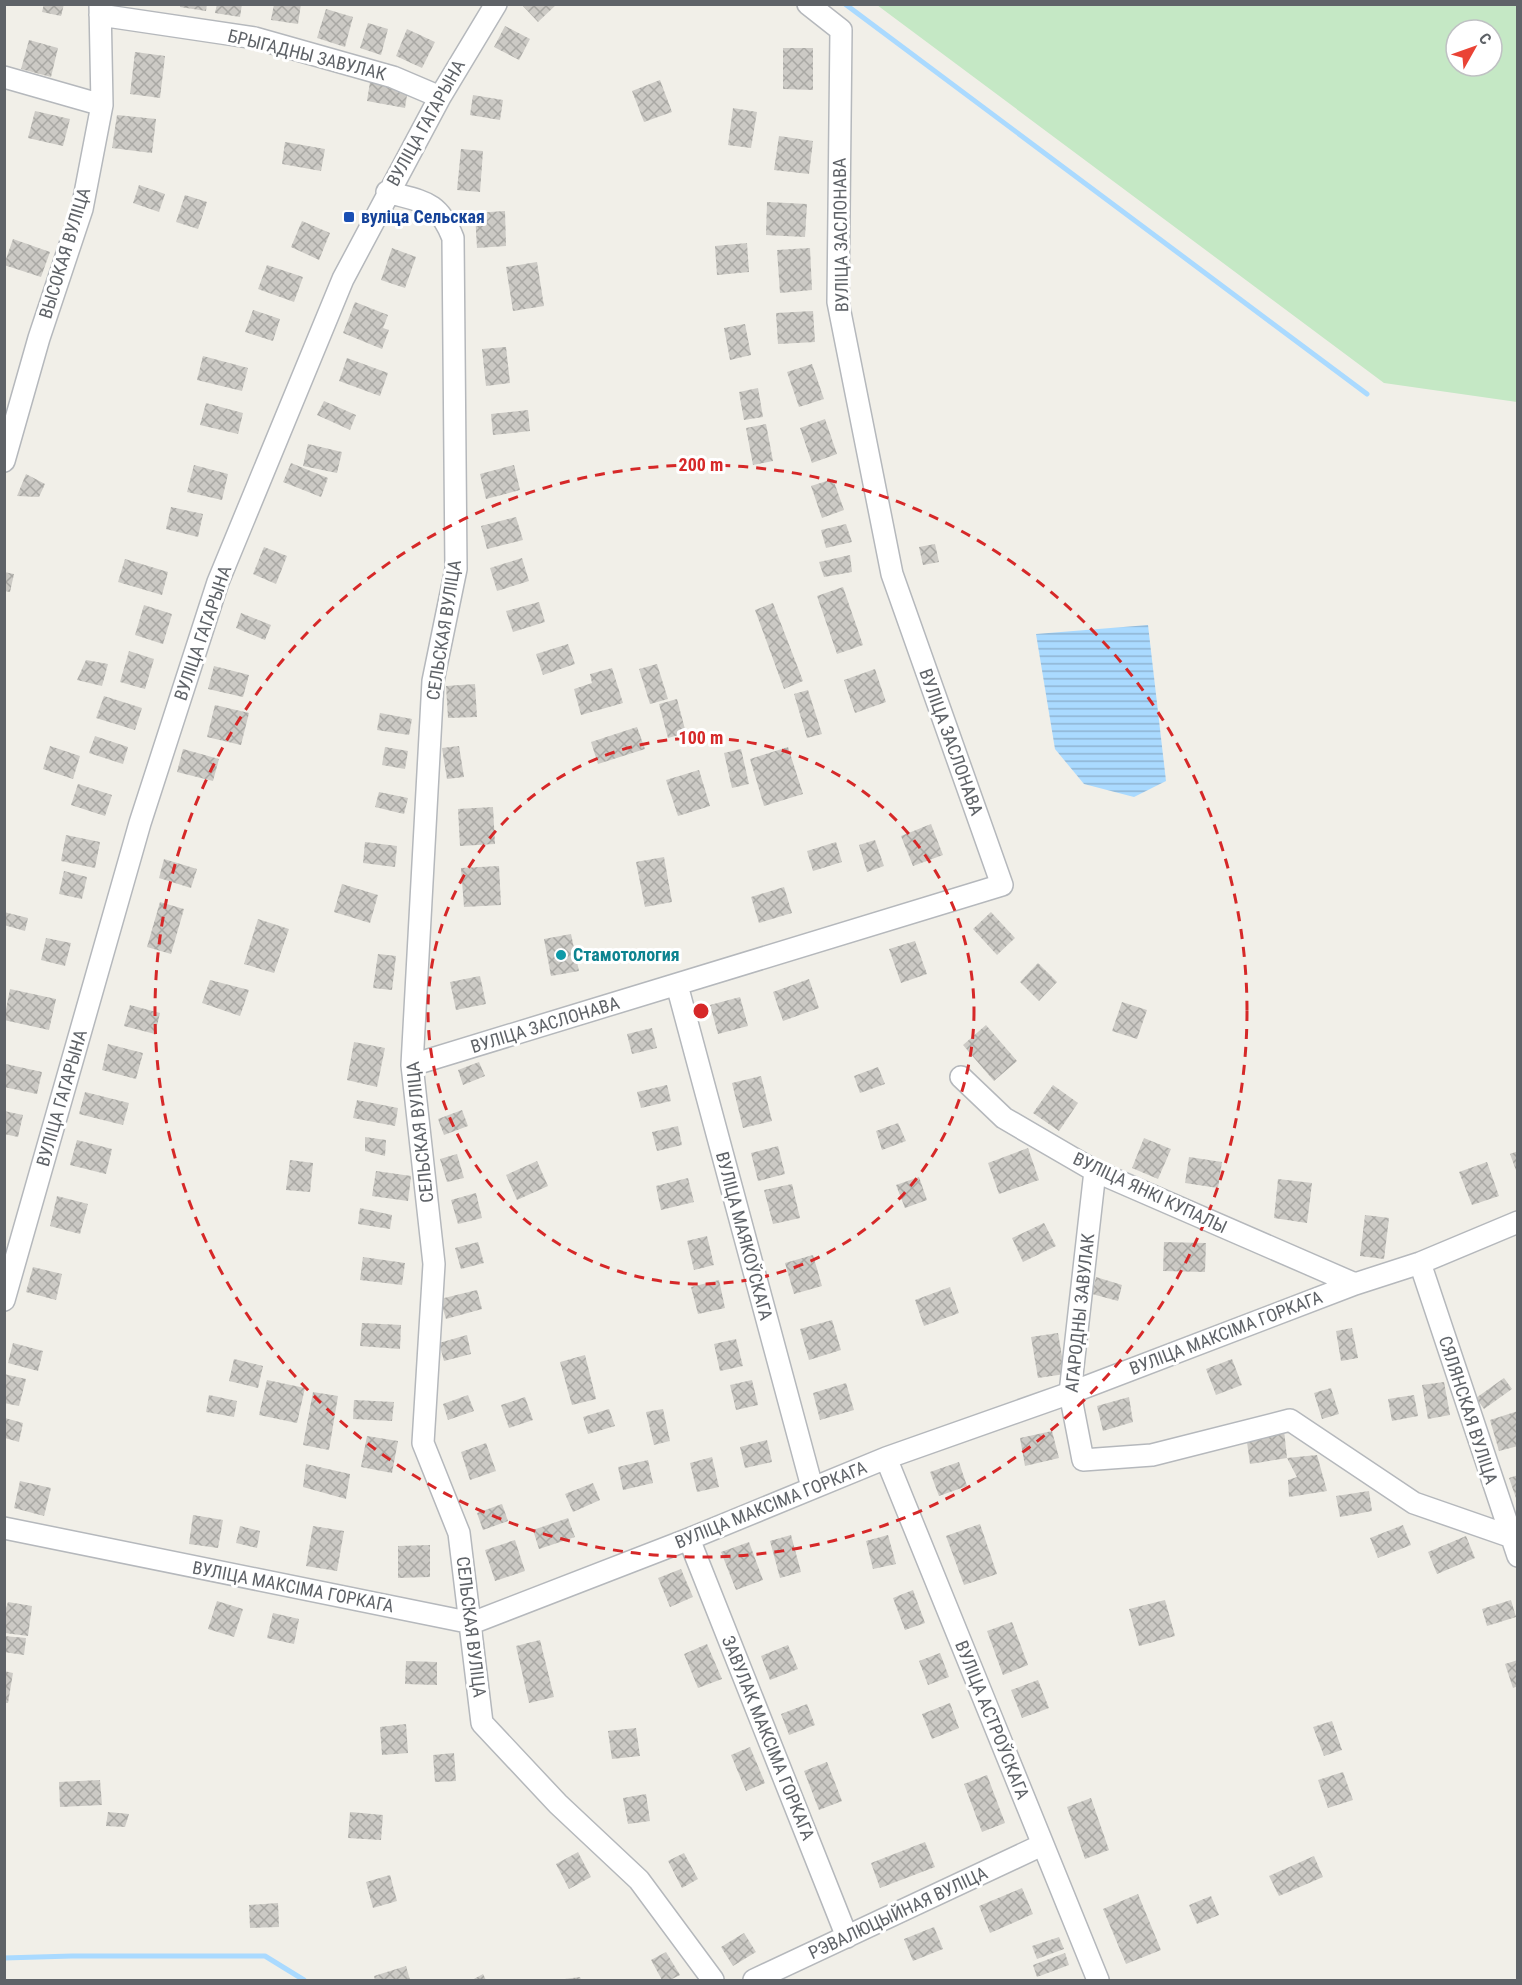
<svg xmlns="http://www.w3.org/2000/svg" width="1522" height="1985" viewBox="0 0 1522 1985" font-family="'Roboto Condensed',sans-serif">
<style>
.green{fill:#c5e8c5;fill-rule:evenodd}
.water{fill:url(#water-rules)}
.lines{fill:none;stroke-linecap:round;stroke-linejoin:round}
.stream{stroke:#aadaff;stroke-width:5}
.building{fill:url(#building-cross-hatch)}
.minor-casing{stroke:#b5b8bc;stroke-width:24}
.minor{stroke:#fff;stroke-width:21}
.ring{fill:none;stroke:#d62828;stroke-width:3;stroke-dasharray:10 8}
.transit-dot{fill:#1a4fb4;stroke:#fff;stroke-width:2}
.culture-dot{fill:#0f9aa8;stroke:#fff;stroke-width:2}
.labels{text-anchor:middle;stroke-width:6;stroke-linejoin:round;paint-order:stroke}
.street-label{font-size:18px;fill:#5f6368;stroke:#fff}
.transit-label{font-size:18px;font-weight:bold;fill:#164399;stroke:#fff;text-anchor:start}
.culture-label{font-size:18px;font-weight:bold;fill:#0d838f;stroke:#fff;text-anchor:start}
.centre{fill:#d62828;stroke:#fff;stroke-width:3}
.ring-label{font-size:18px;text-anchor:middle;font-weight:bold;fill:#d62828;stroke:#fff;stroke-width:6;stroke-linejoin:round;paint-order:stroke}
</style>
<defs>
<pattern id="water-rules" width="6" height="5" patternUnits="userSpaceOnUse" patternTransform="scale(1.5)"><rect width="6" height="5" fill="#aadaff"/><path d="M0 2.5h6" fill="none" stroke="#8eb4d2"/></pattern>
<pattern id="building-cross-hatch" width="8" height="8" patternUnits="userSpaceOnUse" patternTransform="scale(1.5)"><rect width="8" height="8" fill="#cccac5"/><path d="M0 0l8 8M0 8l8-8" fill="none" stroke="#a9a8a4"/></pattern>
</defs>
<rect width="100%" height="100%" fill="#f1efe8"/>
<path class="green" d="M877,5H1517V402L1384,383ZM1456,30H1492V66H1456Z"/>
<path class="water" d="M1148,625L1166,781L1134,797L1084,784L1055,749L1036,634Z"/>
<g class="lines">
<path class="stream" d="M845,4L1367,394
M4,1958L72,1956H265L304,1980"/>
</g>
<path class="building" d="M44,4H64L61,16L42,12Z
M180,4H207L206,11L180,7Z
M217,4H242L240,17L215,13Z
M274,4H301L298,24L271,20Z
M521,4H557L538,22Z
M326,9L353,17L345,47L317,38Z
M368,23L388,29L381,55L360,48Z
M505,26L530,39L519,60L494,47Z
M407,29L435,42L422,68L396,56Z
M29,40L58,48L51,77L21,69Z
M783,48H813V90L783,89Z
M135,52L165,56L160,98L130,94Z
M660,80L672,112L644,122L632,91Z
M370,82L408,89L405,108L367,101Z
M473,95L503,100L500,120L470,115Z
M733,108L757,112L751,148L728,145Z
M35,111L70,119L63,146L28,138Z
M117,115L156,119L152,153L112,148Z
M779,136L813,141L809,174L774,170Z
M285,142L325,149L321,171L282,164Z
M461,149L483,151L480,192L457,190Z
M139,185L165,194L159,212L133,203Z
M185,195L207,202L198,229L176,222Z
M767,202L807,204L805,237L766,235Z
M505,211L506,246L477,248L475,213Z
M302,221L330,233L319,260L291,247Z
M13,239L50,252L41,277L4,265Z
M747,243L749,272L717,275L715,246Z
M392,248L416,257L405,288L381,280Z
M810,248L812,290L780,293L777,250Z
M537,262L544,306L513,311L506,267Z
M267,265L303,277L294,302L258,289Z
M355,302L388,315L383,328L389,330L382,349L343,333Z
M253,310L280,319L273,341L245,332Z
M813,311L815,342L778,344L776,313Z
M745,324L751,355L730,360L724,328Z
M506,347L510,383L486,386L482,349Z
M203,356L248,368L242,391L197,380Z
M347,358L388,373L380,396L339,381Z
M812,364L824,399L799,407L787,372Z
M758,388L763,417L744,420L739,392Z
M324,401L356,415L350,430L317,415Z
M206,403L243,413L238,434L200,425Z
M528,410L530,431L493,435L491,414Z
M825,419L837,454L812,463L800,428Z
M766,424L773,461L753,465L746,428Z
M308,444L342,452L337,473L303,466Z
M291,463L328,478L321,497L283,482Z
M194,465L228,474L222,500L187,492Z
M514,465L520,490L486,499L480,474Z
M26,474L45,484L39,497L17,496Z
M833,479L844,510L822,518L811,486Z
M171,507L203,514L198,537L166,529Z
M516,517L523,540L487,549L481,526Z
M846,524L852,542L826,548L821,530Z
M935,544L939,562L923,565L919,547Z
M264,547L287,556L276,584L253,574Z
M850,555L852,572L824,577L819,562Z
M522,558L529,581L497,591L490,568Z
M125,559L168,572L162,595L118,582Z
M4,572L14,574L10,592L4,591Z
M843,587L863,645L837,654L817,596Z
M539,602L545,622L513,632L506,611Z
M773,603L803,681L784,689L755,610Z
M144,605L172,614L163,644L135,635Z
M241,613L271,625L265,640L236,628Z
M568,644L575,664L543,675L536,654Z
M129,651L154,659L145,689L120,682Z
M86,660L108,664L102,686L77,680Z
M657,664L668,699L650,704L639,669Z
M214,666L249,675L243,697L208,689Z
M612,668L623,703L581,715L574,689L592,683L590,674Z
M875,669L886,702L855,713L844,680Z
M475,684L477,717L448,718L446,686Z
M808,690L822,734L807,738L794,694Z
M104,696L142,708L135,730L96,718Z
M677,699L686,733L668,738L659,704Z
M215,705L249,713L241,745L207,737Z
M380,713L412,719L409,735L377,730Z
M637,727L645,749L598,764L591,742Z
M95,736L128,747L123,764L89,753Z
M50,746L80,756L73,779L43,769Z
M459,746L464,777L447,779L442,748Z
M385,747L408,751L405,769L382,765Z
M788,747L803,794L764,806L750,759Z
M183,749L219,759L213,781L177,772Z
M741,749L749,784L732,788L724,753Z
M699,770L710,806L678,816L666,780Z
M78,784L112,795L105,816L71,805Z
M379,792L408,798L404,814L375,807Z
M493,807L495,844L460,846L458,809Z
M931,824L943,855L913,866L901,836Z
M66,835L100,842L95,868L61,861Z
M875,840L884,866L867,872L859,845Z
M365,842L397,846L395,867L363,863Z
M836,842L842,862L813,871L807,851Z
M664,857L672,902L645,907L636,862Z
M164,859L197,869L191,888L159,878Z
M499,866L501,905L464,907L461,868Z
M64,871L87,877L82,899L59,894Z
M342,884L378,895L370,923L334,912Z
M784,887L792,913L759,923L751,897Z
M160,902L184,909L171,954L147,947Z
M4,912L28,918L25,931L4,925Z
M991,912L1015,938L997,955L973,929Z
M258,919L289,929L274,973L244,964Z
M571,934L579,971L551,976L544,939Z
M46,938L71,943L65,966L41,960Z
M915,941L927,974L901,983L889,949Z
M378,954L396,956L392,990L373,988Z
M1038,963L1057,982L1039,1001L1020,982Z
M480,976L486,1004L456,1010L450,982Z
M809,979L819,1008L783,1021L773,992Z
M210,980L249,990L240,1016L202,1003Z
M10,989L56,999L49,1030L4,1020Z
M740,997L748,1026L718,1034L710,1005Z
M1122,1002L1147,1010L1137,1039L1112,1031Z
M130,1005L160,1013L155,1034L124,1026Z
M986,1025L1017,1061L994,1081L963,1045Z
M652,1028L657,1048L632,1054L627,1034Z
M354,1042L385,1048L377,1087L347,1080Z
M108,1044L143,1053L136,1079L102,1070Z
M479,1062L485,1076L463,1085L458,1070Z
M6,1064L42,1072L37,1094L4,1087Z
M878,1067L885,1084L860,1093L854,1076Z
M761,1076L772,1121L743,1128L732,1083Z
M667,1085L671,1101L641,1108L637,1092Z
M1053,1085L1078,1103L1059,1131L1033,1113Z
M85,1092L129,1103L123,1125L79,1114Z
M357,1100L398,1108L395,1126L353,1118Z
M462,1110L468,1126L444,1135L438,1119Z
M4,1111L23,1115L18,1137L4,1134Z
M898,1123L906,1141L882,1150L876,1131Z
M678,1126L682,1145L657,1151L652,1132Z
M365,1137L386,1140L385,1156L365,1151Z
M1144,1138L1171,1149L1158,1179L1132,1168Z
M77,1140L112,1149L106,1174L70,1165Z
M778,1146L785,1174L758,1181L751,1153Z
M1028,1148L1039,1180L999,1194L988,1163Z
M1518,1151V1173H1517L1510,1154Z
M457,1154L464,1178L447,1182L440,1159Z
M1189,1157L1222,1162L1218,1188L1185,1183Z
M290,1160L313,1163L310,1192L286,1190Z
M537,1161L548,1186L517,1200L506,1175Z
M1487,1162L1499,1196L1472,1205L1459,1172Z
M376,1171L411,1176L408,1201L372,1196Z
M919,1177L927,1200L905,1208L896,1185Z
M688,1178L694,1202L661,1210L656,1186Z
M1278,1179L1312,1183L1307,1223L1274,1218Z
M792,1184L800,1218L773,1224L764,1190Z
M476,1193L482,1218L458,1224L451,1200Z
M57,1196L88,1204L80,1234L50,1226Z
M360,1208L392,1215L390,1229L358,1224Z
M1365,1215L1389,1218L1384,1259L1360,1256Z
M1044,1223L1056,1246L1023,1262L1012,1238Z
M707,1236L714,1265L694,1270L687,1241Z
M478,1242L484,1263L461,1269L455,1248Z
M1164,1242L1206,1243L1205,1272L1163,1271Z
M813,1255L822,1286L794,1294L785,1263Z
M363,1257L405,1263L402,1285L360,1280Z
M33,1267L62,1274L56,1300L26,1292Z
M1096,1277L1122,1285L1118,1301L1092,1294Z
M719,1280L725,1308L698,1314L691,1287Z
M950,1287L959,1313L924,1326L915,1300Z
M477,1290L482,1309L446,1319L440,1299Z
M832,1320L841,1350L809,1360L800,1329Z
M362,1323L401,1325L400,1349L360,1346Z
M1352,1328L1358,1358L1341,1361L1336,1331Z
M1058,1333L1065,1374L1038,1378L1031,1337Z
M467,1335L471,1354L444,1361L439,1343Z
M736,1339L743,1366L720,1371L714,1344Z
M13,1343L43,1351L38,1371L8,1363Z
M585,1355L596,1399L572,1405L560,1362Z
M234,1359L263,1366L258,1388L229,1381Z
M1232,1359L1242,1385L1216,1395L1206,1369Z
M4,1374L26,1379L19,1406L4,1403Z
M1504,1378L1512,1389L1484,1409L1476,1398Z
M267,1380L305,1388L297,1423L259,1415Z
M752,1380L758,1405L736,1410L730,1385Z
M1444,1382L1450,1415L1428,1419L1422,1385Z
M846,1383L854,1410L820,1420L813,1393Z
M1331,1388L1339,1414L1322,1419L1314,1393Z
M313,1392L338,1396L329,1450L303,1445Z
M209,1395L237,1401L234,1417L206,1412Z
M468,1395L474,1411L448,1420L443,1404Z
M1414,1395L1418,1416L1392,1421L1388,1399Z
M525,1397L533,1420L509,1428L501,1405Z
M1129,1397L1133,1422L1103,1431L1097,1406Z
M354,1400L394,1402L392,1421L353,1419Z
M609,1409L615,1426L588,1434L583,1417Z
M663,1409L670,1441L654,1445L646,1412Z
M1518,1411V1446L1499,1451L1490,1420Z
M5,1418L23,1423L19,1442L5,1438Z
M1284,1430L1287,1458L1250,1464L1246,1435Z
M1052,1431L1059,1458L1025,1466L1020,1438Z
M367,1436L398,1441L392,1473L361,1467Z
M767,1440L772,1462L745,1468L740,1447Z
M486,1443L496,1471L470,1480L461,1452Z
M1317,1455L1327,1491L1289,1497L1288,1480L1297,1477L1287,1458Z
M712,1457L719,1487L697,1492L690,1463Z
M648,1460L653,1483L623,1490L618,1467Z
M959,1462L967,1486L939,1496L930,1472Z
M306,1464L350,1474L346,1499L303,1487Z
M1518,1475V1501H1517L1509,1478Z
M20,1481L51,1488L44,1516L14,1508Z
M593,1483L600,1500L573,1512L565,1494Z
M1369,1491L1372,1511L1340,1517L1336,1496Z
M502,1504L508,1521L483,1530L477,1513Z
M193,1515L223,1520L218,1548L189,1544Z
M568,1518L575,1537L539,1549L533,1530Z
M980,1524L997,1574L964,1585L946,1536Z
M1403,1525L1411,1545L1378,1558L1370,1538Z
M240,1526L260,1531L257,1548L236,1543Z
M313,1526L344,1531L337,1571L306,1566Z
M791,1535L801,1572L780,1578L770,1541Z
M888,1535L896,1564L873,1569L866,1541Z
M1466,1536L1475,1558L1437,1574L1428,1552Z
M515,1540L525,1571L495,1581L485,1550Z
M749,1542L763,1580L736,1590L721,1552Z
M430,1545V1577L398,1578V1546Z
M681,1569L693,1597L670,1607L658,1578Z
M913,1590L925,1623L905,1630L893,1598Z
M1165,1600L1175,1636L1139,1646L1129,1609Z
M1511,1600L1516,1617L1487,1626L1482,1609Z
M217,1601L243,1609L234,1637L208,1629Z
M8,1602L32,1606L28,1636L5,1633V1611Z
M273,1613L299,1619L294,1644L267,1638Z
M1012,1622L1028,1665L1003,1675L987,1631Z
M4,1636L26,1638L24,1655L4,1652Z
M540,1640L554,1697L529,1703L516,1646Z
M707,1644L722,1679L698,1688L684,1654Z
M788,1645L798,1669L770,1680L761,1656Z
M940,1653L949,1677L928,1685L919,1661Z
M1518,1660V1686L1513,1688L1505,1664Z
M406,1661L437,1662V1685L405,1684Z
M4,1671L13,1673L8,1703H4Z
M1038,1680L1049,1708L1022,1718L1011,1690Z
M950,1703L959,1728L932,1739L922,1714Z
M807,1704L815,1725L789,1735L781,1714Z
M1332,1721L1342,1750L1324,1756L1313,1727Z
M406,1724L408,1753L382,1755L380,1727Z
M636,1728L640,1756L612,1759L608,1731Z
M750,1747L765,1783L746,1791L731,1755Z
M454,1753L456,1781L435,1782L433,1755Z
M827,1762L842,1801L819,1810L804,1771Z
M1343,1772L1353,1800L1328,1808L1318,1780Z
M987,1775L1005,1823L982,1832L964,1784Z
M100,1780L102,1805L60,1807L59,1782Z
M646,1794L650,1821L628,1824L623,1798Z
M1091,1798L1109,1850L1085,1859L1067,1807Z
M108,1812L129,1814L125,1827L106,1826Z
M350,1812L383,1815L381,1840L348,1838Z
M925,1842L935,1867L880,1888L871,1863Z
M578,1852L591,1877L569,1889L556,1864Z
M684,1853L698,1879L682,1888L668,1861Z
M1314,1856L1323,1877L1279,1896L1269,1876Z
M390,1875L397,1901L373,1908L366,1882Z
M1022,1888L1033,1914L990,1933L979,1906Z
M1138,1894L1161,1950L1126,1964L1103,1909Z
M1211,1896L1219,1915L1197,1924L1189,1905Z
M278,1903L279,1927L250,1928L249,1905Z
M934,1927L943,1949L913,1961L904,1939Z
M744,1933L756,1952L733,1966L721,1947Z
M1059,1937L1064,1949L1037,1959L1032,1946Z
M666,1952L680,1975L670,1980H662L651,1960Z
M1065,1953L1069,1965L1037,1977L1033,1965Z
M406,1966L410,1980H375L374,1976Z
M483,1974L486,1980H472Z
M580,1977L581,1980H565V1979Z"/>
<g class="lines">
<defs>
<path id="minor" d="M100,15L255,38L393,77L440,97
M4,77L102,105
M387,192C423,202 438,200 453,238L456,569L433,681L412,1065L434,1264L423,1443L459,1533L482,1723L558,1804L639,1880L713,1980
M4,461L39,338L82,209L102,105L100,4
M677,985L812,1487
M412,1065L1002,885L892,574L838,302L841,30L808,4
M961,1077L1004,1118L1095,1171L1355,1284
M1095,1171L1070,1393L1083,1460L1152,1455L1290,1420L1414,1503L1509,1536
M1420,1263L1518,1556
M4,1300L140,823L218,582L343,279L440,97L496,4
M886,1458L1098,1980
M4,1528L472,1623L689,1539L886,1458L1070,1393L1355,1284L1420,1263L1518,1222
M689,1539L847,1937
M754,1980L1042,1845"/>
</defs>
<use href="#minor" class="minor-casing"/>
<use href="#minor" class="minor"/>
</g>
<g class="ring">
<circle cx="701" cy="1011" r="273"/>
<circle cx="701" cy="1011" r="546"/>
</g>
<rect class="transit-dot" x="343" y="211" width="12" height="12" rx="3"/>
<circle class="culture-dot" cx="561" cy="955" r="6"/>
<g class="labels">
<g class="street-label">
<text transform="translate(307 55) rotate(14)" y="6">БРЫГАДНЫ ЗАВУЛАК</text>
<text transform="translate(426 123) rotate(-61)" y="6">ВУЛІЦА ГАГАРЫНА</text>
<text transform="translate(841 235) rotate(-91)" y="6">ВУЛІЦА ЗАСЛОНАВА</text>
<text transform="translate(65 253) rotate(-73)" y="6">ВЫСОКАЯ ВУЛІЦА</text>
<text transform="translate(444 630) rotate(-81)" y="6">СЕЛЬСКАЯ ВУЛІЦА</text>
<text transform="translate(203 633) rotate(-71)" y="6">ВУЛІЦА ГАГАРЫНА</text>
<text transform="translate(951 742) rotate(70)" y="6">ВУЛІЦА ЗАСЛОНАВА</text>
<text transform="translate(545 1025) rotate(-17)" y="6">ВУЛІЦА ЗАСЛОНАВА</text>
<text transform="translate(62 1098) rotate(-74)" y="6">ВУЛІЦА ГАГАРЫНА</text>
<text transform="translate(420 1132) rotate(-96)" y="6">СЕЛЬСКАЯ ВУЛІЦА</text>
<text transform="translate(1150 1193) rotate(25)" y="6">ВУЛІЦА ЯНКІ КУПАЛЫ</text>
<text transform="translate(744 1236) rotate(75)" y="6">ВУЛІЦА МАЯКОЎСКАГА</text>
<text transform="translate(1080 1313) rotate(-84)" y="6">АГАРОДНЫ ЗАВУЛАК</text>
<text transform="translate(1226 1333) rotate(-21)" y="6">ВУЛІЦА МАКСІМА ГОРКАГА</text>
<text transform="translate(1468 1410) rotate(72)" y="6">СЯЛЯНСКАЯ ВУЛІЦА</text>
<text transform="translate(771 1505) rotate(-22)" y="6">ВУЛІЦА МАКСІМА ГОРКАГА</text>
<text transform="translate(293 1587) rotate(11)" y="6">ВУЛІЦА МАКСІМА ГОРКАГА</text>
<text transform="translate(471 1627) rotate(83)" y="6">СЕЛЬСКАЯ ВУЛІЦА</text>
<text transform="translate(992 1720) rotate(68)" y="6">ВУЛІЦА АСТРОЎСКАГА</text>
<text transform="translate(768 1738) rotate(68)" y="6">ЗАВУЛАК МАКСІМА ГОРКАГА</text>
<text transform="translate(898 1913) rotate(-25)" y="6">РЭВАЛЮЦЫЙНАЯ ВУЛІЦА</text>
</g>
<g class="transit-label">
<text x="361" y="223">вуліца Сельская</text>
</g>
<g class="culture-label">
<text x="573" y="961">Стамотология</text>
</g>
</g>
<circle cx="701" cy="1011" r="9" class="centre"/>
<g class="ring-label">
<text x="701" y="471">200 m</text>
<text x="701" y="744">100 m</text>
</g>
<rect width="1522" height="1985" fill="none" stroke="#5f6368" stroke-width="12"/>
<g transform="translate(1474 48) rotate(50)"><circle r="28" fill="#ffffff" stroke="#bfc1c3" stroke-width="1.5"/>
<path d="M0-4.5L10 22L0 15L-10 22Z" fill="#ea4335"/>
<text y="-9" font-size="16" font-weight="bold" text-anchor="middle" fill="#5f6368">С</text>
</g>
</svg>
